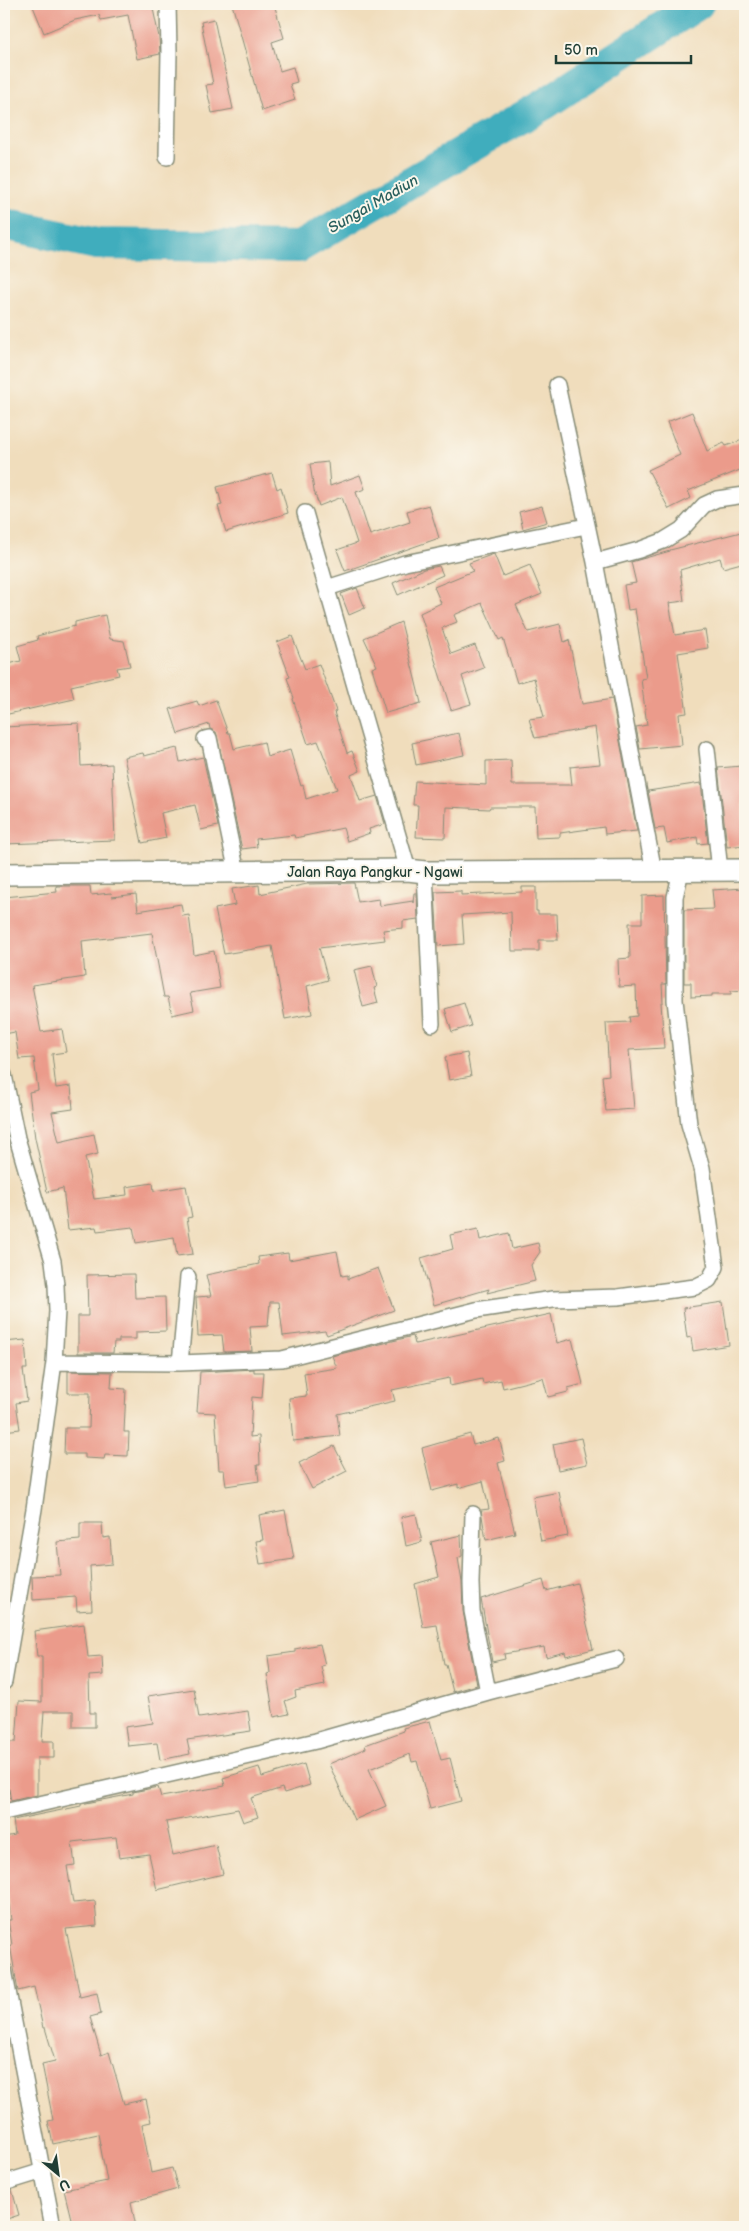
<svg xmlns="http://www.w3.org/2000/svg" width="749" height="2231" viewBox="0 0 749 2231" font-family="'Balsamiq Sans',sans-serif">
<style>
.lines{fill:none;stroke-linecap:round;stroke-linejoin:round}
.river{stroke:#3fadbd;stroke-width:32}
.building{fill:#eb9b8b}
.minor-casing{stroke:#888d78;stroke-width:18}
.secondary-casing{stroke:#888d78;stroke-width:24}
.minor{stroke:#fff;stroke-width:15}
.secondary{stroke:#fff;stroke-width:21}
.labels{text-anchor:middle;stroke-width:4;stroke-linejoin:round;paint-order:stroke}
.street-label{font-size:14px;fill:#1f3d34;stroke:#fbf7ec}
.water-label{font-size:15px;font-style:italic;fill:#295f5d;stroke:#fbf7ec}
</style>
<rect width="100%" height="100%" fill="#fbf7ec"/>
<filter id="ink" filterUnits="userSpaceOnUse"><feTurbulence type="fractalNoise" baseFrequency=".02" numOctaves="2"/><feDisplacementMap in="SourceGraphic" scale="10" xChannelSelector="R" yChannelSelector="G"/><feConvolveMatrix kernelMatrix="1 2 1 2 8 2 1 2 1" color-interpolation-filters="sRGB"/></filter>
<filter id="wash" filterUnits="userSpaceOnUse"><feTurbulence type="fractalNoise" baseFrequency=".0096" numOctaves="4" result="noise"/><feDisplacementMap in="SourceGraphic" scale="20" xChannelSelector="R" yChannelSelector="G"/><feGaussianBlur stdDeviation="1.12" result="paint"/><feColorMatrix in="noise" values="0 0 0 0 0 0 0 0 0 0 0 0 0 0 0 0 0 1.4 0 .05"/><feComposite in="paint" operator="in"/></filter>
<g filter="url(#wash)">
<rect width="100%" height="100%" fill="#f0ddbc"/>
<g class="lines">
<path class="river" d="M4,224L97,244L299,247L543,105L698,4"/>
</g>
<g id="blocks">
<path class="building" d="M32,4H152L159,37L160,54L137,59L128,15L101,20L99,15L75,20L44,33Z
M232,4H274L284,38L272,42L280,71L293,67L297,82L290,84L295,100L262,111Z
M214,19L233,109L212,113L206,85L213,84L201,22Z
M692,412L707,451L724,443L726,446L745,439V468L688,491L691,498L669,509L648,470L680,455L667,422Z
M328,462L330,486L360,475L365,489L356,492L370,535L410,522L407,511L429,505L439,538L345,571L337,550L357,543L342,497L319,506L314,491L310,464Z
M272,473L277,489L281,487L288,513L226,532L218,506L222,505L217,487Z
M542,506L547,522L523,529L519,512Z
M745,531V562L723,568L720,558L680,570L684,601L669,603L675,635L705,630L708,648L678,653L687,713L679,714L682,745L640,749L636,727L647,725L641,679L646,678L635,609L628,610L624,585L636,583L631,562L670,551V550Z
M494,554L503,576L530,565L542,594L516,605L528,632L560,624L564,642L569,640L582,704L612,699L637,831L605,834L604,827L560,833V837L536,838L535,807H490L489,809L446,807L445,838L416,837L418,805H413L415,781L486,785V761L511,760L512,785H572L570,767L600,764L595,727L535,738L529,719L544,717L534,678L517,683L503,638L499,640L482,603L454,615L457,622L442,628L451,654L475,645L484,668L462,676L471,704L451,710L420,613L441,603L434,587L473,571L469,563Z
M439,566L443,575L398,595L393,583L424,569Z
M357,588L365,608L349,615L341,594Z
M105,615L110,639L124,641L130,666L117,668L119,675L71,686L74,699L4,715V665L21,661L17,646L38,640L37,636L75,626V622Z
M401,622L421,703L386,713L372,668L377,666L364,638Z
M292,636L305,669L319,664L336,711L334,712L347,753L352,751L360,771L351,775L360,801L377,796L385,824L369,829L370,833L347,841L343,828L295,838L294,835L256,839L257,847L242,849L216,732L210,729L209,724L178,734L170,709L197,701L199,706L216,700L228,733H230L234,749L264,742L267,757L290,750L301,786L303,785L306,799L337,789L318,741L308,744L293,699L294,698L287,678L290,677L277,642Z
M79,723L81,766L112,764L115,840L4,844V727Z
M459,733L464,755L416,765L412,743Z
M177,748L180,762L203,757L218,826L201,830L195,805L161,813L166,838L142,843L124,757L143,753L144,756Z
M742,766L745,845L727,847L718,768Z
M701,783L708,843L698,844L697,837L667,843L664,828L655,829L648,791Z
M354,883L358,902L379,899L380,906L413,901V903L414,893H417L418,919L403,921V928L383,930L385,940L319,948L328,980L307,986L312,1014L285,1019L272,946L224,954L215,909L235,905L232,889L259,885L260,894L307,884Z
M56,886H90L91,895L111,893L112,897L136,894L138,911L181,904L183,916L189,915L194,955L214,951L220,988L190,993L194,1010L172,1015L168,997H164L152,933L82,941L85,977L32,985L41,1032L62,1029L66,1052L52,1054L56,1088L71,1086L73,1109L52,1112L59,1142L94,1134L98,1154L85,1157L94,1199L127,1195L126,1187L153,1183L154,1191L186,1186L192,1217L187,1218L193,1254L177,1256L174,1237L136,1243L133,1227L97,1231L96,1227L68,1230L63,1188L47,1192L35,1138L29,1092L38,1090L34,1058L19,1059L15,1032L4,1034V897L57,892Z
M522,887H536V911H538V914H557L558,940H539V951H512L511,912L462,915L464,944L438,946L435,892L461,891V895L482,894L522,892Z
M745,888V990L731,991V994H712V996L691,997V983H684V910L714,909L712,890Z
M664,895L666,984H662L663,1002H661L664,1048L629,1050L634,1109L606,1111L602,1076L609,1075L606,1023L630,1022L629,1017L637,1016L636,986L619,987L618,959L630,958L629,923H642V896Z
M372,966L377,987L374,988L378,1003L363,1007L354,970Z
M464,1003L471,1026L452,1032L445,1009Z
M467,1053L471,1076L449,1080L445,1057Z
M478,1229L480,1240L509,1233L512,1249L538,1243L540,1252L531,1265L535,1281L487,1293L489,1289L434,1305L421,1258L453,1249L450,1235Z
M337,1251L342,1276L348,1275V1279L378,1268L394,1310L327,1335L325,1331L283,1336L279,1302H270L268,1326L250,1327L252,1351L224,1352L222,1335L198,1336L196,1297L211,1296L206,1275L259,1264L258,1257L288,1253L289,1260Z
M134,1274L135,1298L165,1297L166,1331L136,1332V1339H119V1342H114L113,1353H78V1316H88L87,1275Z
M723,1302L729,1345L693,1351L691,1337L687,1338L683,1308Z
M551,1314L557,1343L572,1339L583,1384L568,1388V1392L548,1397L543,1378L503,1388L501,1380L483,1384L482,1379L450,1386L449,1378L392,1390L395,1401L337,1414L340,1436L293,1441L289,1398L307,1396L304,1373L337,1368L332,1356L413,1336L415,1344Z
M25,1340L27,1369H23L27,1401L16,1403L20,1429L4,1431V1342Z
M254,1369V1372H264L262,1398L252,1397L250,1437L259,1436L260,1465H257L259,1481L226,1486L224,1470H219L215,1413L197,1412L200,1372Z
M68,1371L112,1372L111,1388L126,1389L124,1432H129L128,1456L105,1455L104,1459L85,1458V1454H64L65,1428H89L90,1393H68Z
M470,1434L473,1445L499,1438L505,1461L498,1463L515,1533L486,1540L481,1510L489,1509L483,1481L458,1488V1484L432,1491L422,1448Z
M581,1438L587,1464L558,1470L553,1444Z
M334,1446L347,1471L312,1489L299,1463Z
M559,1492L568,1536L541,1541L533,1497Z
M285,1510L294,1559L260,1564L256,1541L263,1540L259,1515Z
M416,1514L422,1542L406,1546L401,1517Z
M80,1523H102L103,1538L110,1537L112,1564L90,1566L92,1610L77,1611L76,1597L33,1600L32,1576L60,1575L57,1542L80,1540Z
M461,1535L462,1556L458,1558L462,1582L463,1611L477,1685L453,1692L446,1664H444L437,1625L423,1627L415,1584L439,1577L431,1542Z
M543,1580L546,1591L577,1583L593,1649L566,1656L565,1652L546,1657L544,1647L504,1654L505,1659L492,1662L481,1599Z
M84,1624L88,1657L102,1656L103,1675L89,1676L90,1713H95V1727H73V1711H44L42,1741H54V1758H37V1795L11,1801L9,1789L4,1790V1761L7,1760V1742H16L19,1701L42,1702V1656H37L34,1631Z
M320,1644L325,1665L321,1666L325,1685L295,1691L296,1697L285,1701L289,1714L274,1717L267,1674L270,1673L268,1656L295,1652V1649Z
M194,1689L199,1718L248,1711L251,1731L187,1740L190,1754L160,1760L157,1743L128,1746L125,1727L153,1723L148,1696Z
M430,1721L441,1760L450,1758L461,1801L430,1809L417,1761L412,1762L410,1754L369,1769L386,1806L354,1820L329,1764L366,1748L365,1745L404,1731L403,1728Z
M304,1764L310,1785L284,1793L282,1788L251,1798L258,1817L243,1822L238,1809L166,1822L173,1855L216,1845L223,1874L157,1890L149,1854L119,1858L116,1837L72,1842L75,1865L67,1866L73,1903L95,1901L97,1926L66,1929L80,1997L97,1993L101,2014L90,2017L101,2055L109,2052L124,2104L146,2099L151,2122L142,2124L151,2173L172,2168L178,2189L131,2202L136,2227H73L64,2190L107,2181L98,2134L53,2144L48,2121L53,2120L42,2064L55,2061L45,2028H43L34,1987L18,1991L10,1945H12L8,1920H11L4,1870V1837L15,1835L13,1820L81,1806V1804L133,1794V1792L158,1787L161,1797L225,1786L223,1778L259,1767L262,1777Z
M12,2190L19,2215L4,2220V2192Z"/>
</g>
</g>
<g filter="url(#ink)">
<use href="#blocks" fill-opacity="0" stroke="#888d78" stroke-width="1"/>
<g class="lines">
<defs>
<path id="minor" d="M167,157L169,52L168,4
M557,385L595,562L654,872
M305,513L408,870
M595,562L639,550L663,541L681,530L704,505L717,499L745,495
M327,588L405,563L586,526
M205,739L209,738L237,873
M707,749L720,871
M425,872L432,1024
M4,1075L17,1138L53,1261L56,1285L57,1311L54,1362L34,1509L4,1682
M54,1362L180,1363L282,1359L476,1310L553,1299L618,1297L695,1287L709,1280L716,1267L702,1168L689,1124L675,1000V897L681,871
M180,1363L188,1277
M473,1514L471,1583L472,1611L488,1692
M4,1812L316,1741L488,1692L616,1659
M4,1970L53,2227
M4,2183L43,2171"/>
<path id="secondary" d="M4,874L408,870L425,872L745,870"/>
</defs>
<use href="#minor" class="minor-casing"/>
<use href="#secondary" class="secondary-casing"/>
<use href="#minor" class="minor"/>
<use href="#secondary" class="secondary"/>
</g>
</g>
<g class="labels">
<g class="street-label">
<text x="375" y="877">Jalan Raya Pangkur - Ngawi</text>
</g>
<g class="water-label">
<text transform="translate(373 204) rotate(-30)" y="5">Sungai Madiun</text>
</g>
</g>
<rect width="749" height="2231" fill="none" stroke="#fbf7ec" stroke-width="20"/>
<g transform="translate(58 2174) rotate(151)" stroke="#fbf7ec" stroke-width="4" paint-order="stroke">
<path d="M0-4L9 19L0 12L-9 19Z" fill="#1f3d34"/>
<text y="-8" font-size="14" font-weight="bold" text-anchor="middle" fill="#1f3d34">U</text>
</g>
<path d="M556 55v8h135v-8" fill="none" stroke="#1f3d34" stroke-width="2.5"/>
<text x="564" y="55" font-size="15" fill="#1f3d34" stroke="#fbf7ec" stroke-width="4" paint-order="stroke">50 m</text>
</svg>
